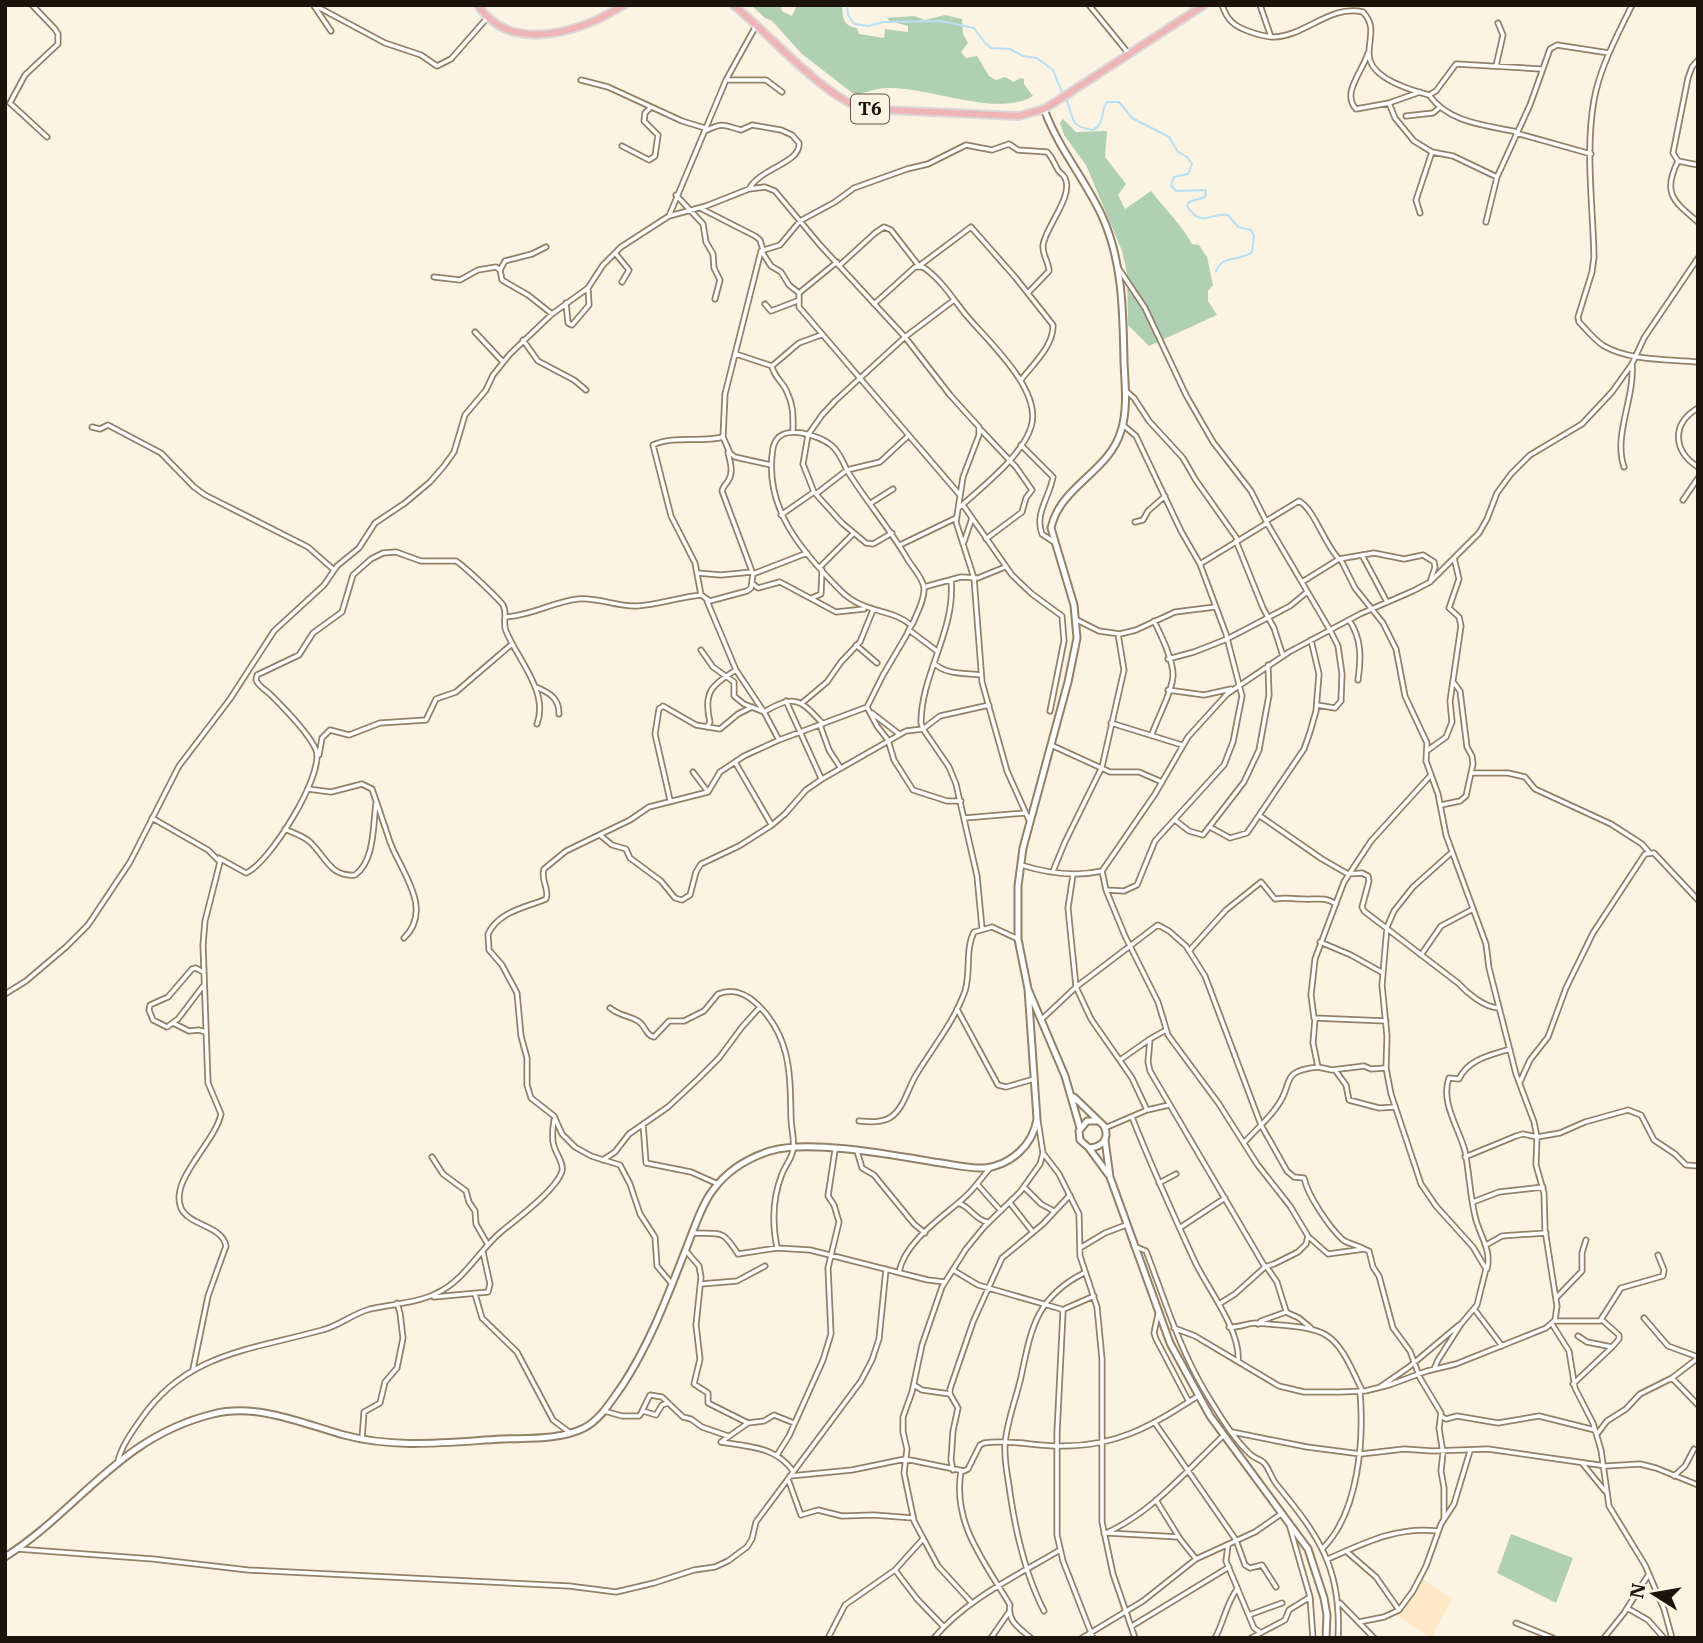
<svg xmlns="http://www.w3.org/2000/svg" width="1703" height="1643" viewBox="0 0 1703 1643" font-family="'IBM Plex Serif',serif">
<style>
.built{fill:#ffe8c5}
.green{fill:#b0d0b4}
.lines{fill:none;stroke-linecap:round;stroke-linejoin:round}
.stream{stroke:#b7dff6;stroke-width:2}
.street-casing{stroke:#918167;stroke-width:7}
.secondary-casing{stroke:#918167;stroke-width:9}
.highway-casing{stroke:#dad9d8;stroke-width:10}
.street{stroke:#fff;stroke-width:3.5}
.secondary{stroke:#fff;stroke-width:5}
.highway{stroke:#efb4b8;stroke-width:6}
.labels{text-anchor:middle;stroke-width:7;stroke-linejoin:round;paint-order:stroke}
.shield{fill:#fdf3e2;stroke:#5e574b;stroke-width:2}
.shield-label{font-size:18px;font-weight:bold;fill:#1a140a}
</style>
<rect width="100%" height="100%" fill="#fdf3e2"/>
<path class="built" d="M1420,1577L1452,1599L1431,1638L1399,1616Z"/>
<path class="green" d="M751,5H780L782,11L792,16L796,7L794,5H842C843,18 843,26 857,28L859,34L884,38L885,29L908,32V26L890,21L887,18L914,16L925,20L945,15L962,19L963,34L968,43L961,52L966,58L977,56L989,76L996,80L1005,77L1014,82L1020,78L1024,79V84L1033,96C998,118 928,86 887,88C877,88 865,93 855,95L802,54L772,21L765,18Z
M1063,119L1076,132L1107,131L1105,157L1126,184L1118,195L1125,209L1151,191C1165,209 1181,224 1192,244L1199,245L1207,257L1213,285L1208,291V301L1217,315L1149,346L1128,325L1127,273L1122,251L1086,165L1064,135L1060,123Z
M1511,1534L1573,1558L1556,1603L1497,1573Z"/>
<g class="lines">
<path class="stream" d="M847,5L848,15L854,24L869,26L883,22L941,21L974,28L985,43L991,48L1010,49L1023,56L1037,58L1053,70L1063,95
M1066,99C1075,118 1067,126 1093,130C1105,124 1100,112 1107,102H1119L1132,118L1169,137L1178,152L1187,157L1192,164L1188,174L1174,177L1171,185L1176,191L1206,190L1205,197L1189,202L1187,206C1202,229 1210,212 1228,215L1238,227L1251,230L1254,236L1252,252C1240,262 1223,254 1216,271"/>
<defs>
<path id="street" d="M32,5L55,29L58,34V44L25,75L10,103L47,137
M314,5L385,43L421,55L437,66L451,59L487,18
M1089,5L1129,54
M1222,5C1227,20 1234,26 1248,31C1256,34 1265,37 1274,37C1305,36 1331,4 1363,12C1376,26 1369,37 1369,54C1369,78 1410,90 1429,95L1436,91L1456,64L1541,69
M1260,5L1271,37
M1632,5C1617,36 1600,67 1594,100C1585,151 1593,206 1594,257L1592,272L1578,317L1579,322C1587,330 1594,340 1604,346C1630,361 1668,359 1698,362
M314,6L331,31
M1368,53C1363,71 1341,93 1356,109L1389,103L1420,92
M1698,60L1692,67L1688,78L1673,153L1678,161L1698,165
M1496,66L1503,35L1498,23
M581,80L608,87L682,121L705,128
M726,80H766L782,92
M1429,95C1449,123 1485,125 1517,132
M1389,103L1395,118L1414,141L1432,152L1453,156L1497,177
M1406,116L1433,113L1439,108
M705,131C725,122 722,125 741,130L752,125L781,130L792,135L799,143C801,163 760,168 749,189
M1516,133L1591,154
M622,146L649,160L655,156L658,135L644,121L645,113L651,107
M1678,161C1662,193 1673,201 1698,222
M676,195L703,224L706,242L713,254L714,268L720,280L715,299
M700,208L755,236L760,240L763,250
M1420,213L1416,200L1432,152
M669,216L726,80L757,24
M1486,222L1497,177L1530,105L1550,49L1557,45L1609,53
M762,252L771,266L781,272L789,285L799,293
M615,253L629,270L622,282
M837,262L799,293V307L959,494
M840,265L875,233L884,227L891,230L919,266L971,227L1015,277L1053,325C1054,346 1032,365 1021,380
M1119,269L1145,308L1186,395L1213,442L1251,491L1267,523L1330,630L1338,646L1342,674L1341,701L1335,708L1317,705
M500,270L505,261L532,254L546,247
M434,277L460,280L478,270L496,267L500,270L502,280L528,295L552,314
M566,303L568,323L572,325L589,305L588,288
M765,304L771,311L797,301
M874,304L915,267H923C941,279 953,299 966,315C987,340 1043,390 1031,427C1022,456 983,486 960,507
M475,332L503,362
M523,340L538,361L574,380L586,390
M736,354L772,366L799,343L821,335
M772,367C775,378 783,382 787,392C794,406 793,418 793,432
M1126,391L1134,398L1149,421L1183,458L1195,479L1238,540
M1698,408C1671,424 1673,451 1698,467
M92,427L100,429L108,425L161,453L194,487L205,495L308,547L334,570
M980,429L1016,467L1032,490L1026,498L1022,512L986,539
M723,437C700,443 674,435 653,445L671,516L695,563L701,595L710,601L747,591L751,588L753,574L807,553
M1021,445L1053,477C1050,496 1034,514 1042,534L1054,542
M728,452C730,462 734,472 728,481C726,484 723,487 722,491L753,574
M771,465L735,457L730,453L723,437L725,394L761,251L780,245L800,221L835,202L854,188L907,169L928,164L966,145L992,150L1009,144L1018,150L1047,152C1053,158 1054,163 1058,170C1061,175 1063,173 1065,178C1074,196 1046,226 1043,245C1042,255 1049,262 1049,271L1028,293
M1624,467C1613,435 1635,398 1632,364
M816,494L847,470L880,462L908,436
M1683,500L1698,478
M871,503L893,489
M963,505L1012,575L1032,594L1062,616L1064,641L1050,711
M781,515L814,492
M1266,521L1299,501C1315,510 1324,544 1339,559L1374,553L1404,559L1423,555L1434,562L1435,567L1431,579
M1135,522L1143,520L1148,511L1165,496
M892,533L873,544L866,543L842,523L814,492L803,464L808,435L822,415L835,401L905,337L954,300
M1236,541L1263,608L1274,628L1283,656
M964,542L972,518
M900,545L956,518
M1362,555L1387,602
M1200,564L1267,523
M820,567L853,534
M697,573L721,575L752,572
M951,580C956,630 921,674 921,723L923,729L949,767L956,784L977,876L982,928
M1302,582L1339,559
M752,583L758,588L780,582L836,612L864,609
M924,587L961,577L978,578L1005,567
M812,598L821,594L822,570
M707,601L736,670L764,712L779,740
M505,617C531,616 552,602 578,599C598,597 617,607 637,606C657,605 680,597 701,595
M1077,620L1099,631L1120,634L1136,630L1175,612L1215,607
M1349,620C1362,639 1361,658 1358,680
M911,625C891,608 864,614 841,591C801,551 763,507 773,448C776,433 788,431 802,433C811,435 824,439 831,445C840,452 843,463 848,472C867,502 890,529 908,560C913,568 923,578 924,588C925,599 917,613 913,623C910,627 908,631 906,636L883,675L867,707L877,726L888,740L894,760L913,790L947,801H961
M909,630L937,651
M856,645L877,663
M701,650L713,667L734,682V696L744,704L764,712C795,694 800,699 823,724
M1168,659L1194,652L1227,639L1290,606L1307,592
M934,663C945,675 966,673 981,675
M536,687C550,693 559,698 559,714
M1168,690L1204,695L1231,689
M786,701L821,778
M802,703L827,682L841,662L860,642L873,610
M872,713L899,734
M1111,723L1182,745
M820,725L829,750L840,767
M707,727L710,722C703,693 711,685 736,670
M1152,734C1157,719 1173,690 1173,675C1173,659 1161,635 1154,621
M1051,745L1110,772H1139L1162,782
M1428,750L1446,737L1452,722L1450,701L1461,626L1459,617L1449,608L1459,579L1454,558
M319,755L322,738L330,730L349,735L380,723L426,720L436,699L456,692L512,644
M735,762L771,824
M693,772L708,792
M1472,773H1508L1525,777L1535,789L1611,824L1642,844L1649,852
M308,789L331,792L362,784L372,789C378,806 384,824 390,842C401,872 434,909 404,938
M670,800L655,734L659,709L663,706L696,725L720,729L738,714L752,707
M1441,805L1460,801L1466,796L1473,764L1472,756L1467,747L1460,691L1454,683
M1260,816L1322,859L1348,874L1362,873L1368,876L1369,881L1362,907L1364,911L1458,983C1467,993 1484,1007 1498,1008
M152,818L208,850L220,862L205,921L203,945L208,1083L221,1114C215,1143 169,1180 181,1208C189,1226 222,1225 226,1246L208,1296L193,1369
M965,818L1025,813
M1175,820L1189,831L1203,835L1244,782L1259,750L1269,695L1268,665
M1210,827L1230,838L1247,833L1304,749L1310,732L1316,711L1319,674L1311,640
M285,829C293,833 304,836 310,842C326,857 330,877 355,875C375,861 373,824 376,803
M600,835L612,845L626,849L630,858L661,881L675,898L682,900L690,895L696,872L701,864L739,846L772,825L785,814L806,790L822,779L906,731L923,729L940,716L989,705
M219,858L246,873C269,864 325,774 316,750C310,735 283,707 271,695C267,691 258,686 256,680C256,678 257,676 257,675L299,655L313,633L342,612L353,575L371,559L383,553L396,552L421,561H456C464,566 497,597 503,605C508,614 502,622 506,631C518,660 549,692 537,724
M1021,865C1047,873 1075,877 1102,871L1155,794L1188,737L1227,694L1289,652L1360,614L1413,591L1430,582L1479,533L1487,519L1497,493L1511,474L1530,455L1582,424L1612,392L1632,364L1644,338L1698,258
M1053,871L1065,842L1102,767L1124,670L1118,634
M1102,871L1106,890L1124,891L1137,885L1155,841L1224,765L1233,742L1242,696L1226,634L1200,564L1181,531L1136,436L1123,425
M1073,875L1068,908L1076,987L1091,1019L1132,1078L1147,1110
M1106,890L1125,936L1158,1002L1168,1035L1219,1104L1257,1164L1290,1206L1308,1236L1306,1244L1298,1252L1274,1264L1265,1267L1235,1294L1219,1304
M1320,942L1351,955L1383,973
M1189,951L1226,910L1261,882L1275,899C1287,897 1291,899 1303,899C1317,900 1324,896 1336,904
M1421,955L1441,926L1473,909
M203,986L178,1019L167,1027L153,1020L149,1010L150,1005L168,997L192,969L196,968L203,972
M5,994L26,981L66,947L88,925L130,862L179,766L230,699L274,631L324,585L337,566L359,548L375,523L405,503L430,482L444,466L454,452L465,415L486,390L493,375L510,354L552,314L588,288L603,265L621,247L669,216L706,206L749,189L765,187L775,191L820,245L905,337L950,395L979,427V435L963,477L956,522L974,578L982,682L1007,771L1029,820
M610,1008C620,1016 628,1015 638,1021C646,1026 645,1035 654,1037L669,1021H684L704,1011L718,994C733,988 745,993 757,1004C791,1037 790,1073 791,1118C791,1128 795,1140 793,1150C792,1158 785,1166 782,1174C772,1199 772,1223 777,1248
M957,1009L998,1085L1006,1087L1034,1079
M1042,1019L1076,987L1155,927L1158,925L1169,931L1186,946L1205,976L1261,1125L1287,1171L1294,1177L1304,1178C1308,1196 1329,1227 1343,1240C1349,1244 1357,1245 1364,1249
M1315,1019L1313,1043L1318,1067L1332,1070L1364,1066L1371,1069L1386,1068
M1386,1021L1314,1018L1311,995L1315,959L1344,882L1371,841L1430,776
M173,1023L189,1031L199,1030L205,1032
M1166,1030L1150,1039L1148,1062L1150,1071L1265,1267
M1120,1060L1150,1039
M1335,1070L1346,1085L1349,1100L1379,1108L1395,1107
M1520,1082L1530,1060L1548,1037L1566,988L1593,933L1645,854L1654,853L1698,900
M1132,1117C1151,1166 1173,1214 1195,1262C1208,1289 1241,1331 1238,1361
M859,1121C870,1122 882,1123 891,1117C904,1108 908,1088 916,1075C933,1047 954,1022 965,991C971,972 965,949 974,932L992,927L1018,939
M643,1124L646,1163L691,1172L718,1184
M1105,1128L1147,1110L1169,1105
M1244,1143C1255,1130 1269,1119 1278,1105C1294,1083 1279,1071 1318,1067
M857,1151L862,1168L874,1175L914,1224L925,1233
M1043,1153L1059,1174L1079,1214L1080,1256L1097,1307L1102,1359V1522L1113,1574L1135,1638
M432,1157L443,1174L466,1191L469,1202L475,1211L476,1224L488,1245
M1465,1157L1516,1136L1523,1134L1537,1137L1560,1133L1585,1122L1628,1110L1641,1115L1654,1140L1675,1154L1686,1165L1698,1166
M603,1160L615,1152L629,1134L668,1107L698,1079L719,1058L742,1027L760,1007
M1159,1183L1176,1174
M977,1184L1001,1211
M1024,1187L1041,1204L1054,1211
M1473,1202L1499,1192L1543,1187
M958,1203C970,1206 974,1219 987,1222
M1010,1203L1032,1231
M1181,1227L1225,1198
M693,1233C722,1234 722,1229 738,1254L777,1248L810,1250L928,1280L945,1282
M1310,1238L1328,1254L1364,1249L1369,1251L1373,1267L1379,1276L1393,1328L1410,1351L1420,1378L1441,1413L1439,1428L1443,1453L1441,1471L1444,1488V1519
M1486,1245L1502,1236L1546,1233
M1134,1246L1146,1251C1165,1300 1179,1348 1206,1393C1219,1414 1232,1437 1250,1454C1254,1458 1259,1459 1263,1462C1269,1467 1271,1478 1277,1485C1319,1536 1342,1569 1338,1638
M1080,1248L1105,1233L1126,1225
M686,1251L699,1266L701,1277L696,1325L700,1359L694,1384L708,1393V1403L748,1423
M1266,1266L1277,1282L1286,1311
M1487,1269C1492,1249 1479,1235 1475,1216C1470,1195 1469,1172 1465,1151C1459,1128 1440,1102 1449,1078L1459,1079C1468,1059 1491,1055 1510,1049
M953,1270L978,1285L1061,1309L1063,1312L1057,1433V1535L1063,1561L1093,1638
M899,1272C905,1241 943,1217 965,1197C975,1188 982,1177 991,1167
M672,1284L657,1266L655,1237L640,1214L630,1184L620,1165L591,1156L575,1147L562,1134L554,1116L531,1098L527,1085V1058L521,1036L517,993L502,965L489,950L488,934C499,911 525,908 546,899C550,889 540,880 544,869L566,851L630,820L649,807L708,792L720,772L744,756L779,740L867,707
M701,1284L737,1281L765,1266
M475,1294L482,1318L517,1352L553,1420L569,1432
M434,1297L488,1292L490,1284L483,1252
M1557,1297L1582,1271V1253L1586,1240
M1062,1310L1094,1296
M1475,1310L1502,1346
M1158,1314L1154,1333L1156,1339L1189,1402
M1644,1318L1668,1346L1698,1357
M1555,1321H1600L1621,1288L1663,1276L1664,1270L1658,1255
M1258,1324L1261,1321L1286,1312L1299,1318L1311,1328
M1552,1324L1569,1351L1575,1388L1593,1423L1601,1450L1609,1506L1645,1565L1664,1609L1672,1638
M1229,1327C1239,1328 1247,1323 1256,1323C1274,1325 1311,1325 1326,1335C1344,1346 1353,1373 1362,1390
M1174,1328L1195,1336L1279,1386L1304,1392H1340L1365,1391L1389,1385L1427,1371L1456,1364L1546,1328L1555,1320L1557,1306L1545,1230L1544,1193L1536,1165L1537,1137L1534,1122L1516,1074L1489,968L1486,944L1446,835L1438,794L1426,761L1427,743L1405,696L1396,649L1383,623L1355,588L1341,560
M1578,1336L1587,1342L1612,1347L1619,1339V1335L1602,1320
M1434,1369L1438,1360L1461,1324L1477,1305L1486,1269L1473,1247L1436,1206L1421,1184L1391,1094L1386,1068L1387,1036L1382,985L1387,927L1394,911L1413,887L1451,853
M1672,1378L1698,1405
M1573,1384L1612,1347
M914,1385L922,1390L950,1394
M1380,1387L1409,1367L1459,1325
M604,1411L622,1416H639L643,1411L656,1415L662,1405L668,1403
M642,1411L650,1395L662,1397L683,1417L691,1419L702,1427L728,1436
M1441,1416L1446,1419L1457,1416L1498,1423L1539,1416L1595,1430
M1155,1423L1236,1540L1245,1565L1250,1568L1262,1565L1276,1587
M1232,1432L1307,1447L1361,1454L1404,1449L1433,1451L1488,1449L1606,1466L1640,1464L1656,1468L1698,1485
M1597,1434L1607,1421L1626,1409L1640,1394L1672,1378L1698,1358
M362,1439L364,1412L380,1403L385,1382L397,1368L403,1338L400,1313L397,1303
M721,1442L748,1423L764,1421L774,1415L794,1423
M721,1442C749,1447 775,1446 793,1471
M777,1455L789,1436L823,1360L831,1334L828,1268L839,1222L834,1205L828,1196L835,1150
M118,1461C122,1445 132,1432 141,1419C186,1353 251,1350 322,1330C339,1326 352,1314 370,1309C391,1304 418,1303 437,1293C465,1280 479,1250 502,1231C517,1219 557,1189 562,1171C564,1163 556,1154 554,1146C551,1138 553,1128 554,1120
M1582,1463L1605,1491
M953,1470L951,1460L953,1431L958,1408L950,1394V1389L973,1322L1002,1258L1043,1224L1070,1195
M961,1471C952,1524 985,1562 1010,1605C1007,1621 1019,1628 1031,1638
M790,1476L852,1470L905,1459L964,1471L968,1469L980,1445L984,1443C1008,1439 1035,1446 1059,1446C1117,1447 1151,1426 1198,1396
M1674,1476L1685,1466L1694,1449
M788,1479L801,1515L818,1510L842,1516L874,1515L913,1518
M1156,1500L1180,1539L1196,1559
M1289,1524L1310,1597L1313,1638
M1107,1533L1179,1537
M1104,1534C1152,1513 1186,1471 1223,1436
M922,1540L895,1570L917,1599L943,1626
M1228,1545L1226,1561L1254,1628L1261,1633
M1323,1548C1359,1512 1364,1439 1360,1392
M17,1549L153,1559L248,1570L569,1586L616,1592L654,1583L694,1570L715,1567L728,1561L747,1547L752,1539L756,1522L861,1381L872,1360L879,1339L886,1269
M1346,1551L1376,1577L1399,1610
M1328,1559C1364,1543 1397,1526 1438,1531
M972,1603L938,1566L914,1521L904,1473L907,1449L903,1432V1417L912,1392L922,1345L942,1287L966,1249L984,1227L1020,1192L1040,1164L1043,1153L1038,1121
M1340,1603L1374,1638
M1627,1608L1648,1620L1664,1638
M1044,1611C1025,1574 1016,1534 1010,1493C1008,1477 1004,1462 1005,1445C1006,1424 1016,1399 1021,1377C1031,1329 1036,1297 1084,1273
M1249,1615L1282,1603
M1359,1622L1384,1617L1399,1610L1413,1591L1426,1566L1441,1524L1454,1504L1470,1451
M1516,1623L1553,1638
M1132,1626L1229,1567
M828,1638L845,1605L895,1570
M934,1638C965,1600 1018,1575 1060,1550
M991,1638L1009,1612
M1082,1638L1143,1601L1196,1559L1255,1532L1281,1514
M1215,1638C1224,1622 1226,1604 1237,1589
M1251,1638L1285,1620L1289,1610L1310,1597
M1604,1638L1624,1613L1649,1574"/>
<path id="secondary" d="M1044,109C1058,148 1085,179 1102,216C1123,262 1123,313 1124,362C1125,384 1128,410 1121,431C1109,472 1060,486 1051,528L1074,605L1077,638L1068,682L1023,848L1018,886V939L1028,989L1065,1076L1080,1128
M1074,1097L1104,1126C1110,1139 1102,1147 1089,1148L1080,1140L1079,1131L1087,1121H1096
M1105,1140L1110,1177L1170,1343L1210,1416L1308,1549L1324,1598L1327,1615L1326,1638
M1089,1148L1108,1174
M5,1557C80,1509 119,1437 213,1414C257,1403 301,1423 344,1435C395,1449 449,1442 502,1439C528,1438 560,1440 584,1428C601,1419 611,1401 622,1386C649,1345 666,1300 684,1254C692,1235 701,1205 713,1190C727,1171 748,1158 770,1151C809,1139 893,1155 934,1162C951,1164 969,1169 985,1168C1011,1165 1033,1145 1037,1119L1028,989"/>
<path id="highway" d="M478,5C504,46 556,37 594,21C605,17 614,10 624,5
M733,5C766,30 829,103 866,109L1019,116L1044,109L1057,101L1204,5"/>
</defs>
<use href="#street" class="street-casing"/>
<use href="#secondary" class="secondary-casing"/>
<use href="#highway" class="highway-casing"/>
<use href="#street" class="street"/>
<use href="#secondary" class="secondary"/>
<use href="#highway" class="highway"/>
</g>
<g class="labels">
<rect class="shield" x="851" y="94.5" width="38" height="29" rx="5"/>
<g class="shield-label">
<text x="870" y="115">T6</text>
</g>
</g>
<rect width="1703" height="1643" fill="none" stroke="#1a140a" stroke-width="14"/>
<g transform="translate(1654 1594) rotate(281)" stroke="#fdf3e2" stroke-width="5" paint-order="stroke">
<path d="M0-5L12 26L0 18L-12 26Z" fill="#1a140a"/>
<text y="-10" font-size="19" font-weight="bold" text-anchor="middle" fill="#1a140a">N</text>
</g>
</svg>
